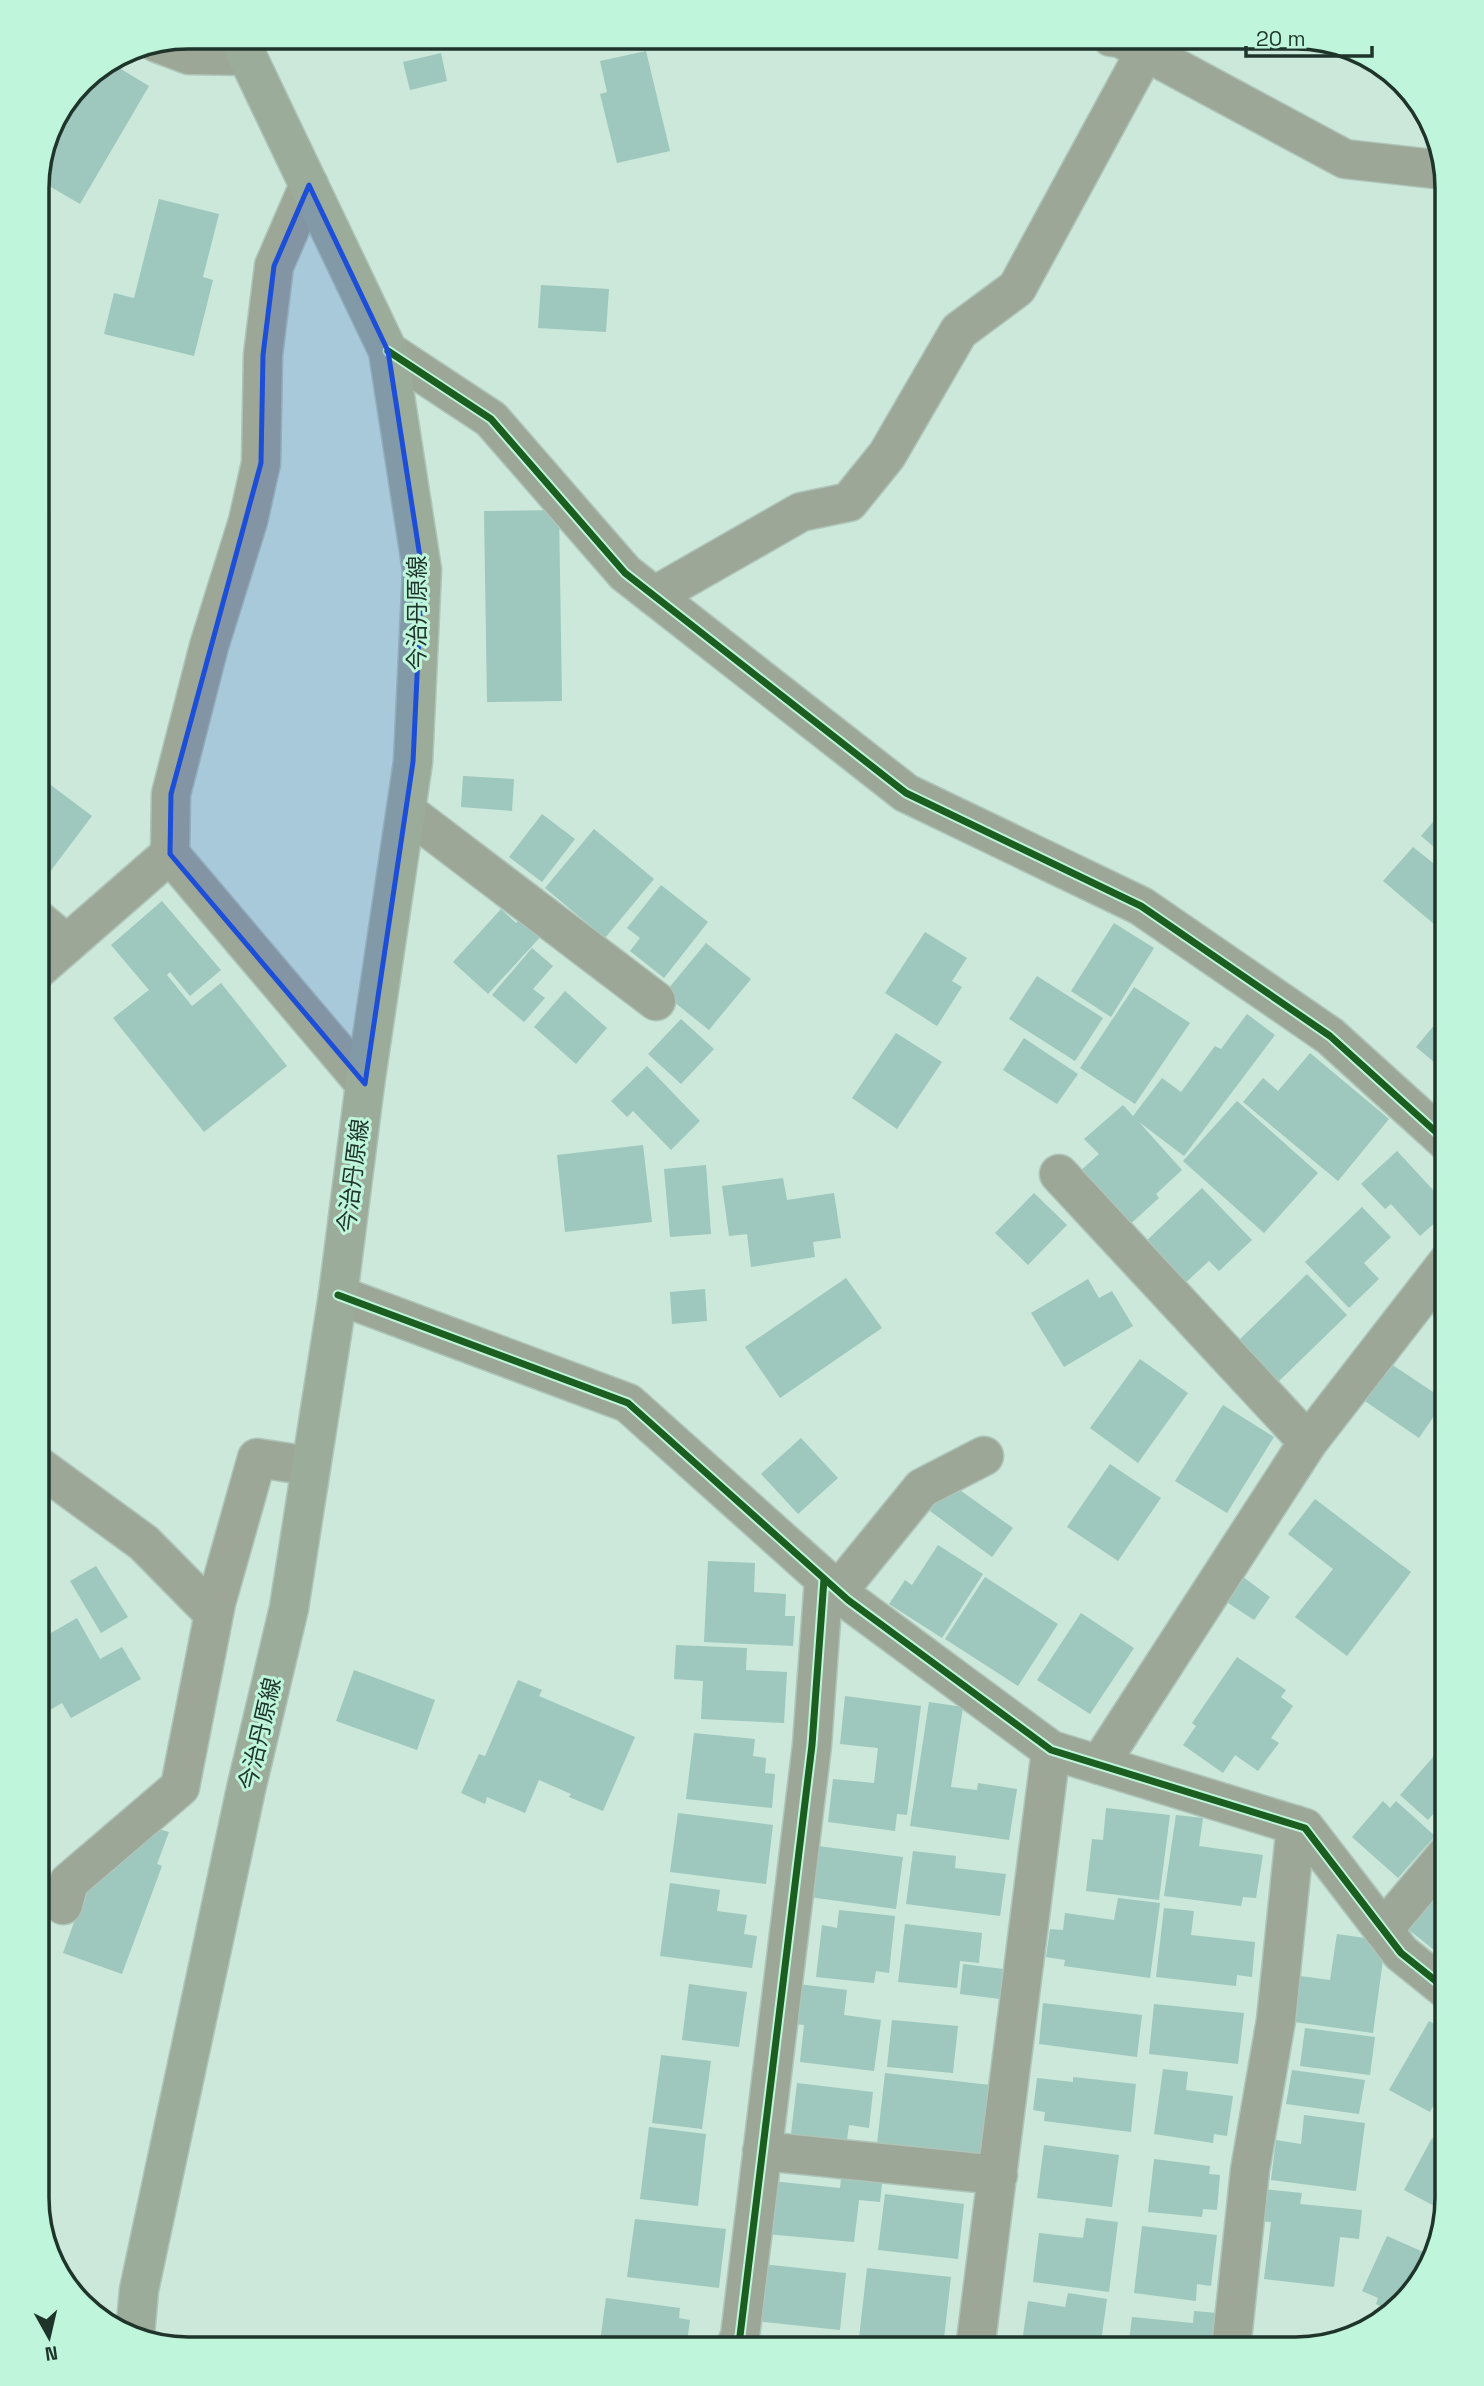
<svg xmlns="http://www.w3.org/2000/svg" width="1484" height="2386" viewBox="0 0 1484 2386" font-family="'Space Grotesk','Noto Sans JP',sans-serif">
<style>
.building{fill:#9ec7bd}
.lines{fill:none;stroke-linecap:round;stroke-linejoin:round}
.minor-casing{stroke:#aec5ba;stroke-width:41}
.major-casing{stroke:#aec5ba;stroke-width:41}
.minor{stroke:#9da798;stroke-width:38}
.major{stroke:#9cac9b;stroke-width:38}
.cycleway-casing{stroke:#bef5db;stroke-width:11}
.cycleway{stroke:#1b5e20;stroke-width:7}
.marked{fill:#1d4ed8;fill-opacity:0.2;stroke:#1d4ed8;stroke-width:5;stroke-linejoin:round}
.labels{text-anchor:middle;stroke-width:6;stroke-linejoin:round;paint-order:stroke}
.street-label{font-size:23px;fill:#1f352b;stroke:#bef5db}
.rim{fill:none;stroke:#1f352b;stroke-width:3.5}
</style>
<rect width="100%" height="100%" fill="#cbe8da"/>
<path class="building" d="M646,51L670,151L617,163L600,94L607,92L600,61Z
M441,53L447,81L410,90L403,62Z
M116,66L149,86L80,204L37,179L48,130L81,81L99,69L110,76Z
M159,199L219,214L203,277L213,280L194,356L104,334L114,293L134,298Z
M541,285L609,289L606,332L538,328Z
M559,510L562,701L487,702L484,511Z
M463,776L514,779L512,811L461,807Z
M48,783L92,816L37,889V797Z
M542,814L575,839L542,882L509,857Z
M1438,816L1447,823V935L1383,881L1413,847L1433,863L1441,853L1421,836Z
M594,829L654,879L605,938L545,888Z
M661,885L708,922L664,978L630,951L640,938L627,928Z
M162,901L221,970L190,996L170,972L167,975L192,1006L221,983L287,1066L204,1132L113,1018L149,990L111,945Z
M501,909L516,923L523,915L544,933L488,994L453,962Z
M1114,923L1154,948L1111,1017L1071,991Z
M925,932L967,958L952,981L962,987L937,1026L885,993Z
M706,943L751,979L709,1030L664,994Z
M532,948L553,966L533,989L545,998L524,1022L492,995Z
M1037,976L1103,1018L1075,1061L1009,1019Z
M1134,987L1190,1023L1135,1104L1080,1068Z
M565,991L607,1028L576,1064L534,1027Z
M1447,1010V1073L1416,1047Z
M1247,1014L1275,1035L1184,1156L1139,1122L1182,1170L1156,1194L1159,1198L1127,1227L1078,1173L1099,1154L1084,1139L1123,1105L1133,1116L1162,1078L1181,1092L1215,1046L1221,1049Z
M681,1019L714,1049L681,1084L648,1054Z
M896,1033L942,1062L897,1129L852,1098Z
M1024,1038L1078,1074L1057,1104L1003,1070Z
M1310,1053L1389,1119L1338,1181L1243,1102L1263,1078L1278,1091Z
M647,1066L700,1121L671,1150L633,1111L627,1117L611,1101Z
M1237,1101L1318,1173L1264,1233L1183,1161Z
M643,1145L652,1222L565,1232L557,1155Z
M1397,1151L1447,1205V1212L1420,1236L1391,1204L1385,1209L1361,1184Z
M706,1165L711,1234L670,1237L664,1169Z
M783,1178L787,1200L834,1193L841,1238L813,1242L815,1257L751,1267L747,1234L729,1236L722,1186Z
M1202,1188L1252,1240L1219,1271L1209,1261L1183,1285L1143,1244Z
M1034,1193L1067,1225L1028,1265L995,1233Z
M1362,1207L1391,1237L1364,1263L1379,1279L1349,1308L1305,1262Z
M1307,1274L1347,1315L1277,1383L1237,1342Z
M846,1278L882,1328L780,1398L745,1347Z
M1088,1279L1099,1298L1112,1291L1133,1326L1064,1367L1031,1313Z
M705,1289L707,1321L672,1324L670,1292Z
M1447,1344V1372L1435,1364Z
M1140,1359L1188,1393L1138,1463L1090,1428Z
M1385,1360L1445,1400L1419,1438L1359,1397Z
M1223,1405L1274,1437L1227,1513L1175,1481Z
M801,1438L838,1478L798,1514L761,1474Z
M1110,1464L1161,1498L1118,1561L1067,1527Z
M950,1483L1013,1528L992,1557L930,1511Z
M1315,1499L1411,1572L1347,1656L1295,1617L1333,1569L1288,1534Z
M938,1545L983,1574L942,1638L889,1604L905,1580L912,1585Z
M708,1561L755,1563L754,1592L786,1594L785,1616H795L793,1646L704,1642Z
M96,1566L128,1617L101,1633L70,1581Z
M1231,1568L1270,1597L1254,1620L1213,1593Z
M985,1577L1058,1624L1018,1686L945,1639Z
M1081,1613L1134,1648L1090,1714L1037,1680Z
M77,1618L100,1659L122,1647L141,1679L71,1718L62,1703L38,1717L37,1641Z
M676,1645L747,1648L746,1670L787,1672L784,1723L701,1719L703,1681L674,1679Z
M1237,1657L1286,1690L1281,1697L1293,1706L1271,1738L1279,1743L1258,1771L1235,1755L1223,1773L1183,1745L1196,1726L1192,1723Z
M354,1670L435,1700L417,1750L336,1721Z
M518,1680L542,1690L539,1696L635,1737L603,1811L569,1797L571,1794L539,1780L525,1813L487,1797L485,1804L461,1793L479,1754L485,1756Z
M845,1696L921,1706L907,1815L897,1814L895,1831L828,1822L833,1779L874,1783L878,1748L840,1744Z
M929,1702L963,1707L951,1787L977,1790L978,1783L1017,1789L1009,1840L910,1826Z
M694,1733L755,1739L753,1756L766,1758L765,1773L775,1774L772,1808L686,1799Z
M1441,1748L1447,1754V1798L1428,1820L1400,1795Z
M1383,1801L1390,1808L1396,1801L1435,1836L1398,1878L1352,1837Z
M1106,1808L1170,1815L1159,1900L1086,1891L1092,1839L1103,1840Z
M678,1813L773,1825L766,1884L670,1872Z
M1176,1815L1203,1818L1199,1846L1263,1855L1256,1898L1243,1897L1241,1906L1164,1896Z
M151,1827L169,1832L157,1864L162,1866L122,1974L63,1953L95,1864L114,1871L123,1847Z
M810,1845L903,1857L896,1909L802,1896Z
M913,1851L956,1856L955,1868L1006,1874L1000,1916L906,1904Z
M670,1883L720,1890L717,1911L747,1915L744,1934L757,1936L752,1968L660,1956Z
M1445,1884L1447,1887V1952L1443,1957L1409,1930Z
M1118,1898L1160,1903L1150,1978L1064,1966L1065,1960L1046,1957L1050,1929L1063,1930L1065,1913L1114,1920Z
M1164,1908L1194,1911L1191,1935L1255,1942L1252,1977L1237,1975L1236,1986L1156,1977Z
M839,1910L895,1916L889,1973L876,1971L874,1983L816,1977L822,1925L837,1928Z
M905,1924L982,1933L979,1963L960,1961L957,1988L898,1982Z
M1337,1934L1365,1938L1383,1960L1373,2033L1294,2022L1300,1976L1330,1980Z
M963,1964L1003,1969L1000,1999L960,1994Z
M790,1983L847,1990L844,2015L881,2020L874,2071L800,2062L804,2025L785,2023Z
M689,1984L747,1992L739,2047L682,2040Z
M1043,2003L1142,2015L1137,2057L1039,2044Z
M1154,2004L1244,2013L1238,2064L1149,2054Z
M892,2020L958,2026L953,2073L887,2067Z
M1429,2021L1447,2031V2081L1430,2112L1389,2090Z
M1305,2028L1375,2037L1370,2075L1300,2066Z
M661,2055L711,2061L702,2129L652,2123Z
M1163,2069L1188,2072L1186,2090L1233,2096L1227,2136L1214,2134L1213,2143L1154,2134Z
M1292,2070L1365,2080L1359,2114L1286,2104Z
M885,2073L990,2085L981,2156L877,2144Z
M1073,2077L1136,2084L1131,2132L1044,2121L1045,2112L1033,2110L1037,2078L1073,2082Z
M797,2083L873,2092L869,2128L849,2125L847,2140L791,2134Z
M1304,2115L1365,2123L1356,2191L1271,2180L1276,2140L1301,2144Z
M649,2127L706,2134L698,2206L640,2199Z
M1432,2138L1447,2146V2199L1440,2209L1404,2190Z
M1044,2145L1119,2155L1112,2207L1037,2198Z
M1154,2159L1210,2166L1209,2174L1220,2175L1217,2210L1203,2209L1202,2217L1148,2212Z
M842,2169L883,2174L880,2202L859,2200L854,2242L766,2234L771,2181L840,2188Z
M1263,2189L1302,2193L1300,2204L1362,2210L1359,2239L1340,2237L1334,2287L1264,2279L1271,2222L1259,2221Z
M885,2194L964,2204L958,2259L878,2250Z
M1086,2218L1118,2222L1109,2292L1033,2282L1039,2233L1083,2238Z
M635,2219L726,2229L719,2288L627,2277Z
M1142,2226L1217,2235L1211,2286L1197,2284L1196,2301L1134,2293Z
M1387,2236L1430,2255L1422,2282L1389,2311L1376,2304L1378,2298L1362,2291Z
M762,2264L846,2273L840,2330L756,2321Z
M867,2268L951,2277L943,2347L859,2338Z
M1068,2293L1107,2299L1100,2349H1021L1028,2301L1065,2307Z
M606,2298L680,2308L679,2318L690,2320L686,2349H599Z
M1194,2311L1217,2313L1214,2341H1204L1203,2349H1128L1132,2317L1193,2323Z"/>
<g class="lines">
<defs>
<path id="minor" d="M1111,37L1120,38L1345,159L1443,170
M157,43L189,55L247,56
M388,351L491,419L625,573L906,793L1141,906L1330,1036L1447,1142
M654,596L801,512L849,502L887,455L959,331L1017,288L1145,52
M406,811L656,1001
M170,854L171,794L209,646L248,521L261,463L263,355L274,266L309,185
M37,919L67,944
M37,970L170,854L365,1084
M1059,1174L1308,1442
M338,1295L628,1403L848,1600L1051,1750L1305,1828L1401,1953L1447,1990
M37,1465L144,1543L213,1613
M838,1591L922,1488L984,1456
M1099,1765L1308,1442L1447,1263
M63,1905L69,1882L180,1787L216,1603L257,1458L310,1466
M1383,1930L1447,1854
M762,2151L998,2175
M734,2349L740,2336L812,1745L824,1579
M975,2349L1051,1750
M1231,2349L1250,2170L1276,2020L1296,1825"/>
<path id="major" d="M135,2334L139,2290L246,1789L289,1608L338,1295L365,1084L413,762L422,570L388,351L238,37"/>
</defs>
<use href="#minor" class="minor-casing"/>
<use href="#major" class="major-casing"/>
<use href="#minor" class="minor"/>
<use href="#major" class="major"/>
<defs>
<path id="cycleway" d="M388,351L491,419L625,573L906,793L1141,906L1330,1036L1447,1142
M338,1295L628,1403L848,1600L1051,1750L1305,1828L1401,1953L1447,1990
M734,2349L740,2336L812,1745L824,1579"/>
</defs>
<use href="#cycleway" class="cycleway-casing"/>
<use href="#cycleway" class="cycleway"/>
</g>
<path class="marked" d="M309,185L388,351L422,570L413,762L365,1084L170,854L171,794L261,463L263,355L274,266Z"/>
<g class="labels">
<g class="street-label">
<text transform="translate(417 613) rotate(-90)" y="8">今治丹原線</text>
<text transform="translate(353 1176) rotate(-83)" y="8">今治丹原線</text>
<text transform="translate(260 1734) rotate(-77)" y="8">今治丹原線</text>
</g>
</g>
<path d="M0 0H1484V2386H0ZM188 49H1296A139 139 0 0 1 1435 188V2198A139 139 0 0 1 1296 2337H188A139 139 0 0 1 49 2198V188A139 139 0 0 1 188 49Z" fill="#bef5db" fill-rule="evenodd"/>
<path class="rim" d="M188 49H1296A139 139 0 0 1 1435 188V2198A139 139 0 0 1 1296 2337H188A139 139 0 0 1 49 2198V188A139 139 0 0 1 188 49Z"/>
<g transform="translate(49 2337) rotate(172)" stroke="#bef5db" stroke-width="5" paint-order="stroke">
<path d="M0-5L12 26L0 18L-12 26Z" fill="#1f352b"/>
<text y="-10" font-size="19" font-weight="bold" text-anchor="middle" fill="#1f352b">N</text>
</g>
<path d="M1246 46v10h126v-10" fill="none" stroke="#1f352b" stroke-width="3.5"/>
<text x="1256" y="46" font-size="21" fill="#1f352b" stroke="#bef5db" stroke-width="5" paint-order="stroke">20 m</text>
</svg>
